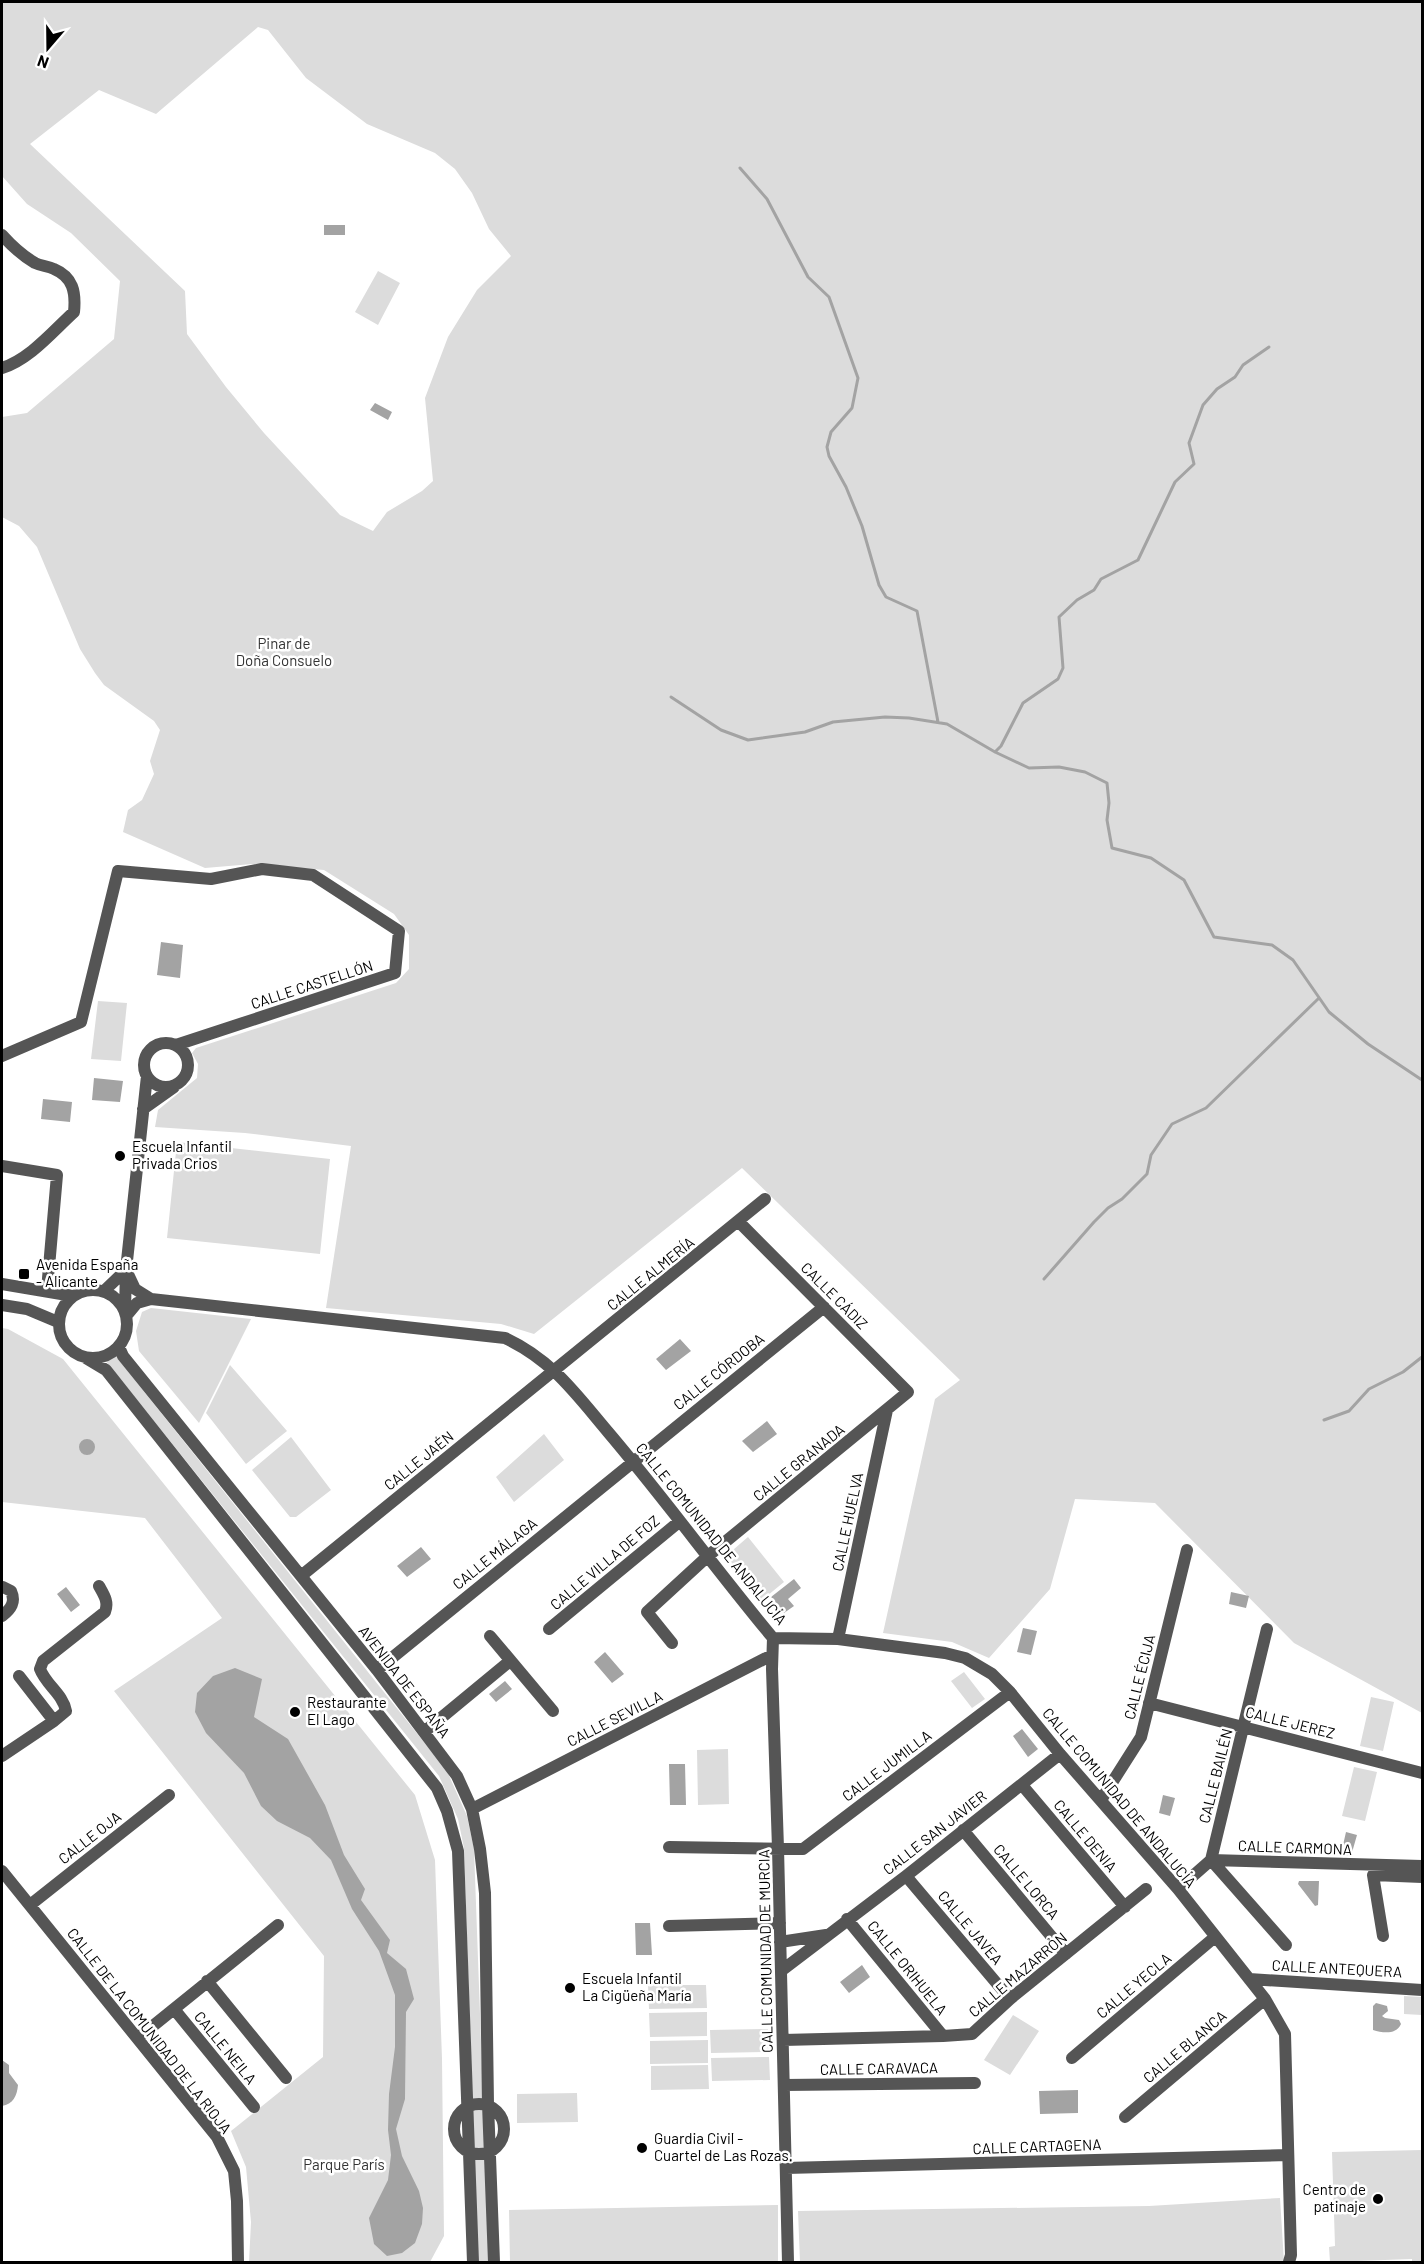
<svg xmlns="http://www.w3.org/2000/svg" width="1424" height="2264" viewBox="0 0 1424 2264" font-family="Barlow,sans-serif">
<style>
.green{fill:#dcdcdc;fill-rule:evenodd}
.water{fill:#a3a3a3}
.lines{fill:none;stroke-linecap:round;stroke-linejoin:round}
.stream{stroke:#a3a3a3;stroke-width:3}
.minor{stroke:#555;stroke-width:12}
.poi-dot{fill:#000;stroke:#fff;stroke-width:2}
.labels{text-anchor:middle;stroke-width:5;stroke-linejoin:round;paint-order:stroke}
.park-label{font-size:15px;fill:#333;stroke:#fff}
.street-label{font-size:15px;fill:#000;stroke:#fff}
.poi-label{font-size:15px;fill:#000;stroke:#fff;text-anchor:start}
</style>
<rect width="100%" height="100%" fill="#fff"/>
<path class="green" d="M2,2H1422V1713L1294,1643L1155,1503L1075,1499L1050,1589L989,1658L952,1642L883,1633L935,1399L960,1380L742,1168L534,1334L501,1324L326,1308L351,1146L245,1133L155,1127L158,1110L197,1078L198,1064L192,1053L196,1048L396,983L409,969V935L394,914L324,870L252,864L205,868L123,832L128,810L142,800L154,774L150,761L160,730L154,721L104,685L95,673L80,649L37,547L19,526L2,517V417L27,413L114,339L120,281L71,233L27,204L2,176ZM258,27L268,30L306,78L367,124L435,153L455,169L472,193L489,229L511,256L477,290L448,337L425,398L433,481L422,491L387,512L373,531L340,515L264,433L226,387L187,334L185,291L30,144L99,90L156,114Z
M378,271L400,283L378,325L355,312Z
M98,1001L127,1003L121,1061L91,1059Z
M177,1142L330,1159L320,1254L167,1238Z
M151,1308L251,1319L199,1423L139,1351L136,1331L142,1312Z
M2,1328L8,1329L63,1359L415,1795L435,1860L442,2059L444,2236L430,2262H249L251,2222L246,2167L231,2131L323,2057L324,1956L114,1691L222,1618L145,1518L2,1502Z
M114,1354L447,1771L467,1816L474,1849L489,2262H478L464,1848L458,1819L439,1776L105,1360Z
M230,1365L287,1431L246,1464L206,1413Z
M544,1434L564,1460L514,1502L496,1477Z
M291,1437L331,1490L296,1517H290L252,1470Z
M748,1537L784,1582L762,1600L726,1556Z
M964,1672L985,1699L972,1708L951,1681Z
M1371,1697L1394,1702L1383,1751L1360,1746Z
M728,1749L729,1804L698,1805L697,1750Z
M1354,1767L1377,1772L1365,1821L1342,1816Z
M706,1985L707,2008L649,2009L648,1985Z
M1404,1996L1422,1997V2015L1404,2014Z
M707,2012V2036L650,2037L649,2013Z
M1013,2015L1039,2031L1010,2075L984,2060Z
M768,2029L769,2052L711,2053L710,2030Z
M708,2040V2063L650,2064V2041Z
M769,2057L770,2080L712,2081L711,2058Z
M708,2065L709,2089L651,2090V2066Z
M577,2093L578,2122L517,2123V2094Z
M1422,2150V2262H1412V2259L1330,2262L1329,2247L1335,2246L1332,2152Z
M1280,2198L1284,2262H800L798,2211L1149,2206Z
M778,2205V2262H510L509,2210Z"/>
<path class="water" d="M324,225H345V235H324Z
M375,403L392,412L388,420L370,410Z
M161,942L183,945L180,978L157,975Z
M94,1078L123,1081L120,1102L92,1100Z
M43,1099L72,1102L70,1122L41,1119Z
M680,1339L691,1351L666,1370L656,1359Z
M767,1421L777,1434L753,1452L742,1441Z
M79 1447a8 8 0 1 1 16 0a8 8 0 1 1-16 0Z
M421,1547L431,1559L407,1577L397,1566Z
M794,1579L801,1588L788,1599L794,1606L784,1613L771,1597Z
M66,1587L80,1605L71,1612L57,1594Z
M1231,1592L1249,1596L1246,1608L1229,1604Z
M1023,1628L1037,1631L1031,1655L1017,1652Z
M605,1652L624,1674L612,1683L594,1662Z
M235,1668L262,1679L254,1717L288,1739L325,1805L344,1855L365,1889L361,1900L390,1940L387,1953L406,1969L414,1999L406,2012L405,2099L396,2129L402,2156L419,2191L423,2208L422,2224L415,2243L402,2253L387,2256L374,2244L369,2218L388,2180L391,2155L388,2130L389,2094L395,2047V1995L379,1951L352,1909L331,1860L310,1838L277,1821L261,1806L244,1773L206,1733L195,1712L197,1693L213,1676Z
M505,1681L512,1689L496,1702L489,1694Z
M1022,1729L1038,1749L1028,1757L1013,1736Z
M669,1764H685L686,1805H670Z
M1163,1795L1175,1798L1170,1816L1159,1813Z
M1346,1832L1357,1835L1351,1856L1341,1854Z
M1299,1881H1319L1318,1905L1315,1906L1298,1884Z
M635,1923H650L652,1955H636Z
M862,1965L870,1977L849,1993L840,1982Z
M1376,2003L1387,2006L1388,2011L1382,2016L1385,2018L1399,2020L1401,2024C1396,2035 1383,2033 1373,2030V2006Z
M2,2060L9,2065V2073L18,2085C17,2096 13,2104 2,2106Z
M1078,2090V2113L1040,2114L1039,2091Z"/>
<g class="lines">
<path class="stream" d="M740,168L767,199L808,277L829,297L858,378L852,408L831,432L827,447L829,456L846,487L862,526L879,585L886,597L917,611L938,722
M671,697L721,730L748,740L805,732L833,722L885,717L909,718L947,724L995,752L1029,768L1059,767L1085,772L1107,783L1109,803L1107,820L1112,848L1151,858L1184,880L1214,937L1272,945L1293,960L1329,1012L1368,1044L1422,1080
M995,752L1001,746L1023,703L1058,679L1063,668L1059,617L1077,600L1094,590L1101,579L1138,560L1175,482L1194,464L1189,443L1203,405L1217,389L1235,377L1243,365L1269,347
M1044,1279L1094,1222L1108,1208L1122,1199L1147,1174L1151,1155L1172,1124L1206,1108L1319,998
M1324,1420L1349,1411L1369,1389L1403,1372L1422,1357"/>
<path class="minor" d="M2,235C11,245 23,256 35,263C41,266 48,266 54,269C73,277 76,292 74,312C52,332 30,359 2,368
M144 1065a22 22 0 1 1 44 0a22 22 0 1 1-44 0Z
M2,1056L81,1022L118,871L211,879L262,869L313,875L399,931L395,973L176,1045
M143,1109L174,1087
M2,1166L57,1175L47,1290
M127,1272L135,1289L151,1299
M2,1284L73,1296
M59 1324a34 34 0 1 1 68 0a34 34 0 1 1-68 0Z
M104,1291L126,1270
M2,1305L27,1309L58,1322
M125,1310L126,1270L147,1076
M127,1315L137,1303L151,1299L505,1338C552,1360 575,1393 608,1432C665,1499 717,1571 773,1638L838,1639L945,1653L965,1658L992,1674L1010,1692L1060,1754L1178,1889L1265,1999L1285,2034L1291,2255L1289,2262
M119,1347L123,1356L377,1670L457,1776L472,1809L480,1849L485,1893L488,2104L494,2262
M86,1358L106,1370L437,1788L447,1811L458,1851L473,2262
M301,1576L765,1199
M2,1616C11,1609 16,1602 11,1591L3,1587
M549,1629L680,1521
M1267,1629L1211,1860L1286,1945
M490,1636L553,1711
M773,1638L772,1669L778,1848L788,2262
M838,1639L887,1410
M672,1643L647,1612L708,1556L908,1392L739,1222
M377,1670L824,1307
M19,1676L54,1721
M1149,1703L1422,1773
M424,1732L510,1661
M2,1756L54,1721L66,1711C63,1694 46,1685 40,1669L43,1661L105,1612C109,1602 104,1595 99,1586
M1022,1785L1125,1907
M1101,1800L1141,1737L1187,1550
M472,1809L772,1655
M963,1830L1066,1954
M669,1847L803,1849L1010,1692
M2,1871L217,2137L234,2171L237,2201L238,2262
M906,1876L1010,1999
M1178,1889L1211,1860L1422,1866
M30,1905L169,1795
M847,1919L943,2036
M669,1926L780,1923
M1383,1936L1373,1875L1422,1877
M780,1942L826,1935
M781,1971L906,1876L1060,1754
M1249,1979L1422,1990
M207,1981L286,2078
M174,2009L254,2107
M138,2038L278,1925
M783,2040L943,2036L972,2034L1010,1999L1146,1889
M1072,2058L1215,1937
M784,2085L975,2083
M454 2129a25 25 0 1 1 50 0a25 25 0 1 1-50 0Z
M1125,2117L1265,1999
M786,2168L1288,2155"/>
</g>
<g class="poi-dot">
<circle cx="120" cy="1156" r="6"/>
<rect x="18" y="1268" width="12" height="12" rx="3"/>
<circle cx="295" cy="1712" r="6"/>
<circle cx="570" cy="1988" r="6"/>
<circle cx="642" cy="2148" r="6"/>
<circle cx="1378" cy="2199" r="6"/>
</g>
<g class="labels">
<g class="park-label">
<text x="284" y="649">Pinar de<tspan x="284" dy="17">Doña Consuelo</tspan></text>
<text x="344" y="2170">Parque París</text>
</g>
<g class="street-label">
<text transform="translate(312 985) rotate(-18)" y="5">CALLE CASTELLÓN</text>
<text transform="translate(651 1274) rotate(-39)" y="5">CALLE ALMERÍA</text>
<text transform="translate(834 1296) rotate(45)" y="5">CALLE CÁDIZ</text>
<text transform="translate(719 1372) rotate(-39)" y="5">CALLE CÓRDOBA</text>
<text transform="translate(419 1461) rotate(-39)" y="5">CALLE JAÉN</text>
<text transform="translate(799 1463) rotate(-39)" y="5">CALLE GRANADA</text>
<text transform="translate(848 1522) rotate(-78)" y="5">CALLE HUELVA</text>
<text transform="translate(711 1534) rotate(51)" y="5">CALLE COMUNIDAD DE ANDALUCÍA</text>
<text transform="translate(495 1554) rotate(-39)" y="5">CALLE MÁLAGA</text>
<text transform="translate(605 1563) rotate(-40)" y="5">CALLE VILLA DE FOZ</text>
<text transform="translate(1140 1677) rotate(-76)" y="5">CALLE ÉCIJA</text>
<text transform="translate(404 1682) rotate(52)" y="5">AVENIDA DE ESPAÑA</text>
<text transform="translate(615 1719) rotate(-27)" y="5">CALLE SEVILLA</text>
<text transform="translate(1290 1723) rotate(14)" y="5">CALLE JEREZ</text>
<text transform="translate(887 1766) rotate(-37)" y="5">CALLE JUMILLA</text>
<text transform="translate(1216 1776) rotate(-76)" y="5">CALLE BAILÉN</text>
<text transform="translate(1119 1798) rotate(50)" y="5">CALLE COMUNIDAD DE ANDALUCÍA</text>
<text transform="translate(935 1833) rotate(-38)" y="5">CALLE SAN JAVIER</text>
<text transform="translate(1085 1836) rotate(50)" y="5">CALLE DENIA</text>
<text transform="translate(90 1838) rotate(-38)" y="5">CALLE OJA</text>
<text transform="translate(1295 1848) rotate(2)" y="5">CALLE CARMONA</text>
<text transform="translate(1026 1882) rotate(50)" y="5">CALLE LORCA</text>
<text transform="translate(970 1928) rotate(50)" y="5">CALLE JAVEA</text>
<text transform="translate(766 1951) rotate(-91)" y="5">CALLE COMUNIDAD DE MURCIA</text>
<text transform="translate(907 1968) rotate(51)" y="5">CALLE ORIHUELA</text>
<text transform="translate(1337 1969) rotate(3)" y="5">CALLE ANTEQUERA</text>
<text transform="translate(1018 1975) rotate(-40)" y="5">CALLE MAZARRÓN</text>
<text transform="translate(1134 1986) rotate(-40)" y="5">CALLE YECLA</text>
<text transform="translate(149 2031) rotate(52)" y="5">CALLE DE LA COMUNIDAD DE LA RIOJA</text>
<text transform="translate(1185 2047) rotate(-40)" y="5">CALLE BLANCA</text>
<text transform="translate(225 2048) rotate(51)" y="5">CALLE NEILA</text>
<text transform="translate(879 2069) rotate(-1)" y="5">CALLE CARAVACA</text>
<text transform="translate(1037 2147) rotate(-2)" y="5">CALLE CARTAGENA</text>
</g>
<g class="poi-label">
<text x="132" y="1152">Escuela Infantil<tspan x="132" dy="17">Privada Crios</tspan></text>
<text x="36" y="1270">Avenida España<tspan x="36" dy="17">- Alicante</tspan></text>
<text x="307" y="1708">Restaurante<tspan x="307" dy="17">El Lago</tspan></text>
<text x="582" y="1984">Escuela Infantil<tspan x="582" dy="17">La Cigüeña María</tspan></text>
<text x="654" y="2144">Guardia Civil -<tspan x="654" dy="17">Cuartel de Las Rozas.</tspan></text>
<text x="1366" y="2195" text-anchor="end">Centro de<tspan x="1366" dy="17">patinaje</tspan></text>
</g>
</g>
<rect width="1424" height="2264" fill="none" stroke="#000000" stroke-width="6"/>
<g transform="translate(48 48) rotate(200)" stroke="#ffffff" stroke-width="4.5" paint-order="stroke">
<path d="M0-4.5L10 22L0 15L-10 22Z" fill="#000000"/>
<text y="-9" font-size="16" font-weight="bold" text-anchor="middle" fill="#000000">N</text>
</g>
</svg>
